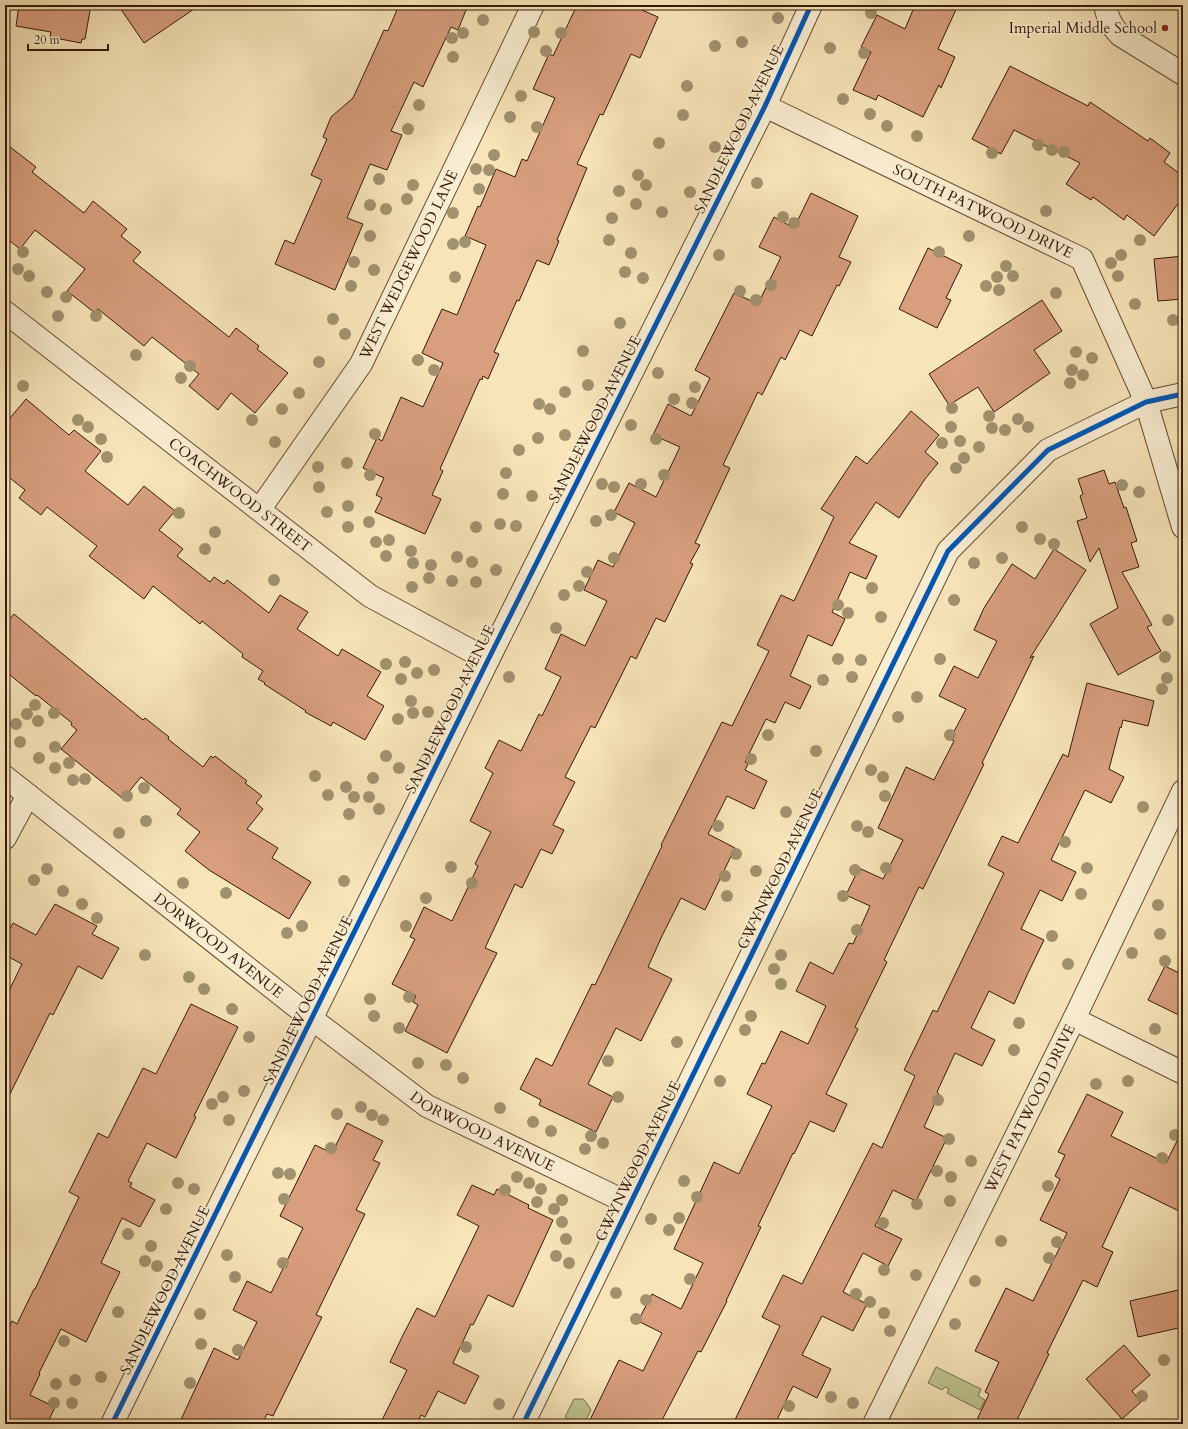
<svg xmlns="http://www.w3.org/2000/svg" width="1188" height="1429" viewBox="0 0 1188 1429" font-family="Cardo,serif">
<style>
.green{fill:#bdc48f;stroke:#786e4c}
.building{fill:#d89e7e;stroke:#341908}
.lines{fill:none;stroke-linecap:round;stroke-linejoin:round}
.minor-casing{stroke:#654c34;stroke-width:24}
.minor{stroke:#faeed2;stroke-width:22}
.cycleway-casing{stroke:#faeed2;stroke-width:8}
.cycleway{stroke:#0057b8;stroke-width:5}
.tree{fill:#a2916e}
.poi-dot{fill:#8f2418;stroke:#faeed2;stroke-width:1.5}
.labels{text-anchor:middle;stroke-width:3;stroke-linejoin:round;paint-order:stroke}
.poi-label{font-size:15px;fill:#341908;stroke:#faeed2;text-anchor:end}
.street-label{font-size:15px;fill:#341908;stroke:#faeed2}
</style>
<rect width="100%" height="100%" fill="#f7e5b9"/>
<filter id="stains"><feTurbulence type="fractalNoise" baseFrequency=".005" numOctaves="4"/><feColorMatrix values="0 0 0 0 .2 0 0 0 0 .09 0 0 0 0 .02 0 0 0 .5 -.17"/></filter>
<radialGradient id="worn" r=".72"><stop offset=".6" stop-color="#630" stop-opacity="0"/><stop offset="1" stop-color="#630" stop-opacity=".3"/></radialGradient>
<path class="green" d="M936,1367L981,1389L978,1396L985,1400L980,1410L947,1393L949,1389L945,1387L942,1390L928,1383Z
M574,1399H583L586,1402L591,1410L584,1424H572V1421L565,1417Z"/>
<path class="building" d="M19,5H91L85,39H82L81,43L50,37L51,32L16,26Z
M118,5H200L144,43Z
M399,5H468L458,30L451,27L423,87L414,82L391,131L402,135L387,170L370,164L347,218L363,224L335,290L275,264L285,240L294,244L322,180L311,175L327,139L323,137L331,117L353,98L384,30L388,31Z
M577,5H645L642,10L658,17L640,58L631,54L603,115L600,114L577,164L587,168L557,240L559,241L549,265L537,260L519,301L517,300L494,352L499,354L488,379L483,376L482,380L480,379L440,469L443,471L432,495L441,499L425,534L375,512L382,498L376,495L384,478L363,468L377,438L382,441L401,397L423,407L443,363L422,353L442,309L457,315L486,245L465,236L478,206L480,207L496,169L515,177L522,159L527,161L555,98L533,89L549,54L553,56Z
M915,5H958L938,49L955,57L941,88L939,85L923,117L878,95L876,100L853,90L871,52L861,47L877,15L905,29Z
M1010,66L1088,106L1090,102L1148,141L1150,138L1170,153L1164,162L1183,176V197L1154,236L1127,215L1124,220L1093,197L1091,200L1066,184L1080,163L1014,130L1001,154L972,139Z
M5,143L36,167L32,172L84,213L93,201L127,229L121,236L141,252L133,261L229,337L236,328L259,346L257,349L288,373L255,413L231,393L218,410L189,386L199,374L152,337L144,346L98,309L95,313L67,291L85,269L35,230L20,249L5,237Z
M811,193L858,216L839,257L851,262L839,286L837,285L812,336L800,330L785,360L781,357L762,395L758,392L723,465L730,468L695,543L700,545L690,563L693,564L665,622L656,618L636,659L631,656L595,728L591,726L565,777L575,782L553,825L564,830L552,854L541,849L522,888L515,884L485,948L497,953L447,1053L405,1031L418,1005L413,1002L416,996L392,984L415,939L410,937L424,907L452,921L478,866L475,864L491,832L470,821L493,773L485,768L499,740L521,751L539,714L542,716L561,677L545,669L561,634L585,646L607,601L584,590L598,560L613,567L635,523L614,512L629,483L656,497L680,447L653,435L668,404L691,416L710,378L695,370L734,293L758,304L781,257L759,247L774,217L794,228Z
M928,248L962,265L946,298L951,300L937,328L899,309Z
M1183,256V299L1158,301L1154,259Z
M1042,300L1062,331L1034,350L1050,373L994,412L978,387L949,405L929,374Z
M26,399L69,435L74,430L101,451L85,471L128,505L144,486L175,511L159,530L183,549L177,556L210,582L214,577L224,584L227,580L269,613L280,595L308,612L297,629L338,656L342,649L381,672L367,696L384,706L365,740L333,722L331,726L305,712L306,711L264,684L265,683L258,679L263,671L242,657L243,654L202,621L200,624L153,586L144,599L89,556L97,546L47,507L41,515L19,498L25,490L5,474V424Z
M911,411L939,435L925,452L938,463L925,479L899,518L876,502L849,543L877,556L866,579L850,572L832,612L845,619L832,646L808,635L790,676L811,686L800,709L785,702L775,723L766,719L745,762L748,764L745,770L767,781L754,809L727,796L708,834L735,848L705,910L681,898L662,936L648,967L672,979L641,1041L616,1028L588,1084L613,1097L596,1132L539,1105L541,1100L520,1089L536,1058L552,1066L592,984L595,985L662,846L661,845L722,722L732,726L769,651L757,645L781,595L794,601L834,517L821,509L856,456L867,464Z
M1104,470L1109,484L1115,482L1124,508L1126,507L1137,541L1131,543L1139,567L1122,572L1152,625L1147,627L1161,651L1118,675L1090,624L1118,608L1099,548L1090,562L1077,521L1087,518L1080,496L1083,494L1078,479Z
M1054,549L1086,570L1030,658L1034,656L982,763L984,764L923,889L919,887L884,960L887,962L855,1027L858,1029L826,1094L847,1104L834,1132L810,1121L794,1154L793,1153L758,1226L761,1227L726,1301H727L701,1352L698,1351L660,1424H588L619,1360L643,1371L662,1333L638,1321L652,1294L681,1309L703,1263L674,1249L714,1162L739,1174L772,1106L747,1094L762,1063L765,1064L781,1031L808,1044L826,1006L796,991L810,962L833,974L849,943L853,944L870,906L846,895L859,868L883,879L903,840L878,828L906,767L934,780L954,741L950,739L966,709L939,696L954,666L978,678L997,641L974,630L984,608L1012,564L1035,579Z
M14,614L143,720L145,718L169,737L168,739L203,767L211,756L213,758L215,756L247,781L245,783L262,796L256,803L263,809L247,829L278,848L272,858L311,882L289,919L209,870L185,851L200,832L177,814L181,809L141,777L127,794L126,793L122,798L61,749L77,730L71,725L72,723L37,695L36,696L5,671V625Z
M1087,683L1154,701L1148,726L1123,720L1121,728L1120,727L1109,769L1124,777L1111,803L1085,790L1051,860L1076,872L1062,901L1040,890L1021,929L1044,940L1028,973L1014,1004L989,991L971,1028L995,1040L982,1066L955,1053L937,1092L939,1094L924,1127L947,1138L916,1201L893,1190L875,1226L902,1239L888,1266L863,1253L843,1292L867,1304L853,1331L822,1316L802,1355L831,1369L817,1398L793,1386L775,1424H733L780,1326L762,1317L783,1275L802,1284L873,1143L882,1148L915,1076L904,1070L933,1010L937,1012L1004,873L988,865L1002,836L1018,843L1063,754L1068,757Z
M55,904L97,926L92,934L119,948L102,979L78,966L53,1015L50,1013L5,1104V999L22,964L5,955V938L13,923L36,935Z
M1165,966L1183,975V1017L1148,1000Z
M191,1004L238,1027L194,1116L196,1117L176,1158L147,1143L128,1181L132,1183L130,1187L155,1200L140,1227L122,1218L101,1263L120,1272L86,1342L61,1329L39,1373L40,1374L30,1395L55,1407L47,1424H5V1335L12,1321L17,1324L34,1289H35L79,1197L69,1192L98,1133L108,1138L143,1068L156,1074Z
M1087,1094L1123,1112L1111,1136L1166,1163L1183,1129V1213L1130,1187L1102,1247L1113,1252L1097,1287L1083,1280L1047,1353L1049,1354L1015,1424H975L989,1394L985,1392L999,1362L975,1351L1006,1288L1033,1301L1067,1233L1040,1220L1060,1179L1055,1176L1065,1155L1058,1152Z
M347,1123L383,1141L373,1160L380,1163L356,1210L365,1214L316,1315L322,1317L273,1416L267,1414L262,1424H179L214,1348L238,1360L257,1322L233,1310L247,1281L271,1293L303,1228L280,1216L315,1145L332,1153Z
M472,1185L494,1195L497,1189L529,1205L528,1208L553,1220L513,1307L488,1295L473,1325L471,1324L453,1363L479,1376L465,1404L438,1391L425,1417L421,1415L417,1424H380L407,1370L390,1362L403,1335L417,1308L435,1317L479,1226L457,1215Z
M1183,1289V1327L1138,1337L1130,1301Z
M1124,1345L1150,1375L1132,1391L1141,1402L1122,1419L1086,1379Z"/>
<g class="lines">
<defs>
<g id="minor">
<path d="M1105,5C1107,17 1112,27 1120,35L1183,74"/>
<path id="s1" d="M765,106L1082,259L1146,402L1183,527"/>
<path id="s2" d="M5,312L370,596L488,660"/>
<path id="s3" d="M260,509L361,364L533,5"/>
<path id="s4" d="M5,777L312,1019L427,1106L630,1204"/>
<path d="M5,838L28,795"/>
<path d="M1074,1019L1183,1073"/>
<path d="M112,1424L488,660L765,106L811,5"/>
<path d="M523,1424L948,551L1048,450L1146,402L1183,394"/>
<path id="s5" d="M874,1424L1074,1019L1183,791"/>
</g>
</defs>
<use href="#minor" class="minor-casing"/>
<use href="#minor" class="minor"/>
<defs>
<path id="cycleway" d="M112,1424L488,660L765,106L811,5
M523,1424L948,551L1048,450L1146,402L1183,394"/>
</defs>
<use href="#cycleway" class="cycleway-casing"/>
<use href="#cycleway" class="cycleway"/>
</g>
<g class="tree">
<circle cx="871" cy="13" r="6"/>
<circle cx="778" cy="18" r="6"/>
<circle cx="483" cy="20" r="6"/>
<circle cx="534" cy="32" r="6"/>
<circle cx="463" cy="33" r="6"/>
<circle cx="561" cy="33" r="6"/>
<circle cx="452" cy="38" r="6"/>
<circle cx="742" cy="42" r="6"/>
<circle cx="715" cy="46" r="6"/>
<circle cx="830" cy="48" r="6"/>
<circle cx="546" cy="51" r="6"/>
<circle cx="864" cy="53" r="6"/>
<circle cx="453" cy="57" r="6"/>
<circle cx="687" cy="86" r="6"/>
<circle cx="521" cy="96" r="6"/>
<circle cx="843" cy="99" r="6"/>
<circle cx="419" cy="105" r="6"/>
<circle cx="870" cy="114" r="6"/>
<circle cx="683" cy="115" r="6"/>
<circle cx="510" cy="117" r="6"/>
<circle cx="887" cy="126" r="6"/>
<circle cx="537" cy="127" r="6"/>
<circle cx="408" cy="129" r="6"/>
<circle cx="917" cy="136" r="6"/>
<circle cx="659" cy="143" r="6"/>
<circle cx="1038" cy="145" r="6"/>
<circle cx="715" cy="147" r="6"/>
<circle cx="1052" cy="150" r="6"/>
<circle cx="1064" cy="152" r="6"/>
<circle cx="992" cy="153" r="6"/>
<circle cx="494" cy="155" r="6"/>
<circle cx="476" cy="169" r="6"/>
<circle cx="489" cy="170" r="6"/>
<circle cx="638" cy="175" r="6"/>
<circle cx="379" cy="179" r="6"/>
<circle cx="757" cy="183" r="6"/>
<circle cx="413" cy="185" r="6"/>
<circle cx="646" cy="185" r="6"/>
<circle cx="479" cy="189" r="6"/>
<circle cx="619" cy="191" r="6"/>
<circle cx="690" cy="192" r="6"/>
<circle cx="407" cy="199" r="6"/>
<circle cx="636" cy="204" r="6"/>
<circle cx="370" cy="205" r="6"/>
<circle cx="386" cy="209" r="6"/>
<circle cx="1046" cy="211" r="6"/>
<circle cx="662" cy="212" r="6"/>
<circle cx="453" cy="213" r="6"/>
<circle cx="783" cy="217" r="6"/>
<circle cx="612" cy="218" r="6"/>
<circle cx="794" cy="223" r="6"/>
<circle cx="370" cy="236" r="6"/>
<circle cx="969" cy="236" r="6"/>
<circle cx="609" cy="240" r="6"/>
<circle cx="1140" cy="240" r="6"/>
<circle cx="465" cy="242" r="6"/>
<circle cx="453" cy="244" r="6"/>
<circle cx="23" cy="252" r="6"/>
<circle cx="939" cy="252" r="6"/>
<circle cx="631" cy="253" r="6"/>
<circle cx="719" cy="255" r="6"/>
<circle cx="1121" cy="255" r="6"/>
<circle cx="354" cy="262" r="6"/>
<circle cx="1111" cy="263" r="6"/>
<circle cx="1006" cy="266" r="6"/>
<circle cx="18" cy="269" r="6"/>
<circle cx="374" cy="270" r="6"/>
<circle cx="625" cy="272" r="6"/>
<circle cx="29" cy="276" r="6"/>
<circle cx="1013" cy="276" r="6"/>
<circle cx="1118" cy="276" r="6"/>
<circle cx="455" cy="277" r="6"/>
<circle cx="997" cy="277" r="6"/>
<circle cx="643" cy="278" r="6"/>
<circle cx="771" cy="285" r="6"/>
<circle cx="351" cy="286" r="6"/>
<circle cx="986" cy="286" r="6"/>
<circle cx="999" cy="290" r="6"/>
<circle cx="740" cy="291" r="6"/>
<circle cx="47" cy="292" r="6"/>
<circle cx="1056" cy="293" r="6"/>
<circle cx="66" cy="297" r="6"/>
<circle cx="756" cy="300" r="6"/>
<circle cx="1135" cy="304" r="6"/>
<circle cx="58" cy="316" r="6"/>
<circle cx="96" cy="316" r="6"/>
<circle cx="333" cy="319" r="6"/>
<circle cx="1173" cy="320" r="6"/>
<circle cx="620" cy="323" r="6"/>
<circle cx="345" cy="334" r="6"/>
<circle cx="583" cy="351" r="6"/>
<circle cx="1076" cy="352" r="6"/>
<circle cx="136" cy="355" r="6"/>
<circle cx="1092" cy="358" r="6"/>
<circle cx="418" cy="360" r="6"/>
<circle cx="319" cy="362" r="6"/>
<circle cx="190" cy="366" r="6"/>
<circle cx="434" cy="370" r="6"/>
<circle cx="1072" cy="370" r="6"/>
<circle cx="658" cy="373" r="6"/>
<circle cx="1083" cy="375" r="6"/>
<circle cx="181" cy="378" r="6"/>
<circle cx="1070" cy="383" r="6"/>
<circle cx="588" cy="385" r="6"/>
<circle cx="23" cy="386" r="6"/>
<circle cx="695" cy="387" r="6"/>
<circle cx="565" cy="392" r="6"/>
<circle cx="299" cy="393" r="6"/>
<circle cx="674" cy="399" r="6"/>
<circle cx="692" cy="403" r="6"/>
<circle cx="539" cy="404" r="6"/>
<circle cx="952" cy="408" r="6"/>
<circle cx="282" cy="409" r="6"/>
<circle cx="550" cy="409" r="6"/>
<circle cx="989" cy="416" r="6"/>
<circle cx="1018" cy="419" r="6"/>
<circle cx="78" cy="420" r="6"/>
<circle cx="252" cy="420" r="6"/>
<circle cx="631" cy="425" r="6"/>
<circle cx="88" cy="427" r="6"/>
<circle cx="951" cy="427" r="6"/>
<circle cx="1028" cy="427" r="6"/>
<circle cx="992" cy="428" r="6"/>
<circle cx="1005" cy="430" r="6"/>
<circle cx="375" cy="434" r="6"/>
<circle cx="565" cy="435" r="6"/>
<circle cx="538" cy="438" r="6"/>
<circle cx="101" cy="439" r="6"/>
<circle cx="656" cy="439" r="6"/>
<circle cx="960" cy="441" r="6"/>
<circle cx="275" cy="442" r="6"/>
<circle cx="942" cy="443" r="6"/>
<circle cx="979" cy="447" r="6"/>
<circle cx="519" cy="450" r="6"/>
<circle cx="107" cy="457" r="6"/>
<circle cx="964" cy="458" r="6"/>
<circle cx="347" cy="463" r="6"/>
<circle cx="318" cy="467" r="6"/>
<circle cx="956" cy="468" r="6"/>
<circle cx="506" cy="473" r="6"/>
<circle cx="370" cy="475" r="6"/>
<circle cx="664" cy="475" r="6"/>
<circle cx="602" cy="484" r="6"/>
<circle cx="641" cy="484" r="6"/>
<circle cx="1122" cy="485" r="6"/>
<circle cx="319" cy="487" r="6"/>
<circle cx="614" cy="487" r="6"/>
<circle cx="1139" cy="492" r="6"/>
<circle cx="503" cy="494" r="6"/>
<circle cx="532" cy="496" r="6"/>
<circle cx="348" cy="506" r="6"/>
<circle cx="327" cy="512" r="6"/>
<circle cx="179" cy="513" r="6"/>
<circle cx="611" cy="515" r="6"/>
<circle cx="596" cy="521" r="6"/>
<circle cx="369" cy="522" r="6"/>
<circle cx="500" cy="524" r="6"/>
<circle cx="516" cy="526" r="6"/>
<circle cx="348" cy="527" r="6"/>
<circle cx="476" cy="527" r="6"/>
<circle cx="1022" cy="527" r="6"/>
<circle cx="215" cy="532" r="6"/>
<circle cx="1040" cy="539" r="6"/>
<circle cx="389" cy="540" r="6"/>
<circle cx="376" cy="542" r="6"/>
<circle cx="1054" cy="544" r="6"/>
<circle cx="205" cy="549" r="6"/>
<circle cx="411" cy="551" r="6"/>
<circle cx="386" cy="556" r="6"/>
<circle cx="457" cy="557" r="6"/>
<circle cx="614" cy="558" r="6"/>
<circle cx="1002" cy="558" r="6"/>
<circle cx="472" cy="562" r="6"/>
<circle cx="413" cy="563" r="6"/>
<circle cx="974" cy="563" r="6"/>
<circle cx="431" cy="565" r="6"/>
<circle cx="496" cy="570" r="6"/>
<circle cx="587" cy="572" r="6"/>
<circle cx="429" cy="578" r="6"/>
<circle cx="274" cy="580" r="6"/>
<circle cx="452" cy="581" r="6"/>
<circle cx="476" cy="582" r="6"/>
<circle cx="579" cy="586" r="6"/>
<circle cx="412" cy="587" r="6"/>
<circle cx="872" cy="588" r="6"/>
<circle cx="564" cy="595" r="6"/>
<circle cx="954" cy="600" r="6"/>
<circle cx="838" cy="605" r="6"/>
<circle cx="848" cy="613" r="6"/>
<circle cx="881" cy="617" r="6"/>
<circle cx="1168" cy="620" r="6"/>
<circle cx="556" cy="628" r="6"/>
<circle cx="1165" cy="657" r="6"/>
<circle cx="838" cy="659" r="6"/>
<circle cx="940" cy="659" r="6"/>
<circle cx="861" cy="660" r="6"/>
<circle cx="405" cy="662" r="6"/>
<circle cx="386" cy="664" r="6"/>
<circle cx="434" cy="670" r="6"/>
<circle cx="417" cy="673" r="6"/>
<circle cx="509" cy="677" r="6"/>
<circle cx="852" cy="677" r="6"/>
<circle cx="1167" cy="678" r="6"/>
<circle cx="401" cy="679" r="6"/>
<circle cx="823" cy="680" r="6"/>
<circle cx="1162" cy="689" r="6"/>
<circle cx="917" cy="697" r="6"/>
<circle cx="411" cy="701" r="6"/>
<circle cx="35" cy="705" r="6"/>
<circle cx="428" cy="712" r="6"/>
<circle cx="54" cy="713" r="6"/>
<circle cx="413" cy="713" r="6"/>
<circle cx="27" cy="714" r="6"/>
<circle cx="898" cy="717" r="6"/>
<circle cx="398" cy="719" r="6"/>
<circle cx="38" cy="721" r="6"/>
<circle cx="16" cy="724" r="6"/>
<circle cx="768" cy="735" r="6"/>
<circle cx="950" cy="735" r="6"/>
<circle cx="20" cy="742" r="6"/>
<circle cx="55" cy="747" r="6"/>
<circle cx="816" cy="751" r="6"/>
<circle cx="386" cy="756" r="6"/>
<circle cx="39" cy="758" r="6"/>
<circle cx="751" cy="759" r="6"/>
<circle cx="69" cy="763" r="6"/>
<circle cx="55" cy="768" r="6"/>
<circle cx="399" cy="768" r="6"/>
<circle cx="871" cy="770" r="6"/>
<circle cx="315" cy="776" r="6"/>
<circle cx="883" cy="777" r="6"/>
<circle cx="373" cy="778" r="6"/>
<circle cx="85" cy="779" r="6"/>
<circle cx="73" cy="780" r="6"/>
<circle cx="346" cy="787" r="6"/>
<circle cx="144" cy="788" r="6"/>
<circle cx="328" cy="795" r="6"/>
<circle cx="127" cy="796" r="6"/>
<circle cx="885" cy="796" r="6"/>
<circle cx="354" cy="797" r="6"/>
<circle cx="369" cy="797" r="6"/>
<circle cx="1143" cy="807" r="6"/>
<circle cx="379" cy="809" r="6"/>
<circle cx="786" cy="812" r="6"/>
<circle cx="349" cy="814" r="6"/>
<circle cx="146" cy="821" r="6"/>
<circle cx="718" cy="826" r="6"/>
<circle cx="857" cy="826" r="6"/>
<circle cx="868" cy="832" r="6"/>
<circle cx="119" cy="833" r="6"/>
<circle cx="1065" cy="842" r="6"/>
<circle cx="736" cy="854" r="6"/>
<circle cx="451" cy="867" r="6"/>
<circle cx="886" cy="868" r="6"/>
<circle cx="1087" cy="868" r="6"/>
<circle cx="47" cy="869" r="6"/>
<circle cx="855" cy="870" r="6"/>
<circle cx="756" cy="871" r="6"/>
<circle cx="725" cy="876" r="6"/>
<circle cx="34" cy="880" r="6"/>
<circle cx="344" cy="881" r="6"/>
<circle cx="183" cy="883" r="6"/>
<circle cx="472" cy="883" r="6"/>
<circle cx="63" cy="891" r="6"/>
<circle cx="226" cy="893" r="6"/>
<circle cx="1081" cy="894" r="6"/>
<circle cx="727" cy="896" r="6"/>
<circle cx="843" cy="896" r="6"/>
<circle cx="426" cy="898" r="6"/>
<circle cx="82" cy="904" r="6"/>
<circle cx="1158" cy="905" r="6"/>
<circle cx="97" cy="918" r="6"/>
<circle cx="302" cy="926" r="6"/>
<circle cx="406" cy="926" r="6"/>
<circle cx="857" cy="930" r="6"/>
<circle cx="287" cy="933" r="6"/>
<circle cx="1160" cy="934" r="6"/>
<circle cx="1052" cy="936" r="6"/>
<circle cx="1132" cy="953" r="6"/>
<circle cx="145" cy="955" r="6"/>
<circle cx="781" cy="955" r="6"/>
<circle cx="1165" cy="961" r="6"/>
<circle cx="1068" cy="964" r="6"/>
<circle cx="774" cy="969" r="6"/>
<circle cx="189" cy="977" r="6"/>
<circle cx="781" cy="984" r="6"/>
<circle cx="204" cy="989" r="6"/>
<circle cx="409" cy="997" r="6"/>
<circle cx="370" cy="999" r="6"/>
<circle cx="232" cy="1009" r="6"/>
<circle cx="374" cy="1016" r="6"/>
<circle cx="751" cy="1016" r="6"/>
<circle cx="1019" cy="1023" r="6"/>
<circle cx="399" cy="1028" r="6"/>
<circle cx="1155" cy="1029" r="6"/>
<circle cx="745" cy="1030" r="6"/>
<circle cx="249" cy="1037" r="6"/>
<circle cx="677" cy="1042" r="6"/>
<circle cx="1014" cy="1050" r="6"/>
<circle cx="608" cy="1061" r="6"/>
<circle cx="418" cy="1063" r="6"/>
<circle cx="446" cy="1065" r="6"/>
<circle cx="463" cy="1078" r="6"/>
<circle cx="720" cy="1081" r="6"/>
<circle cx="1128" cy="1081" r="6"/>
<circle cx="1096" cy="1084" r="6"/>
<circle cx="244" cy="1091" r="6"/>
<circle cx="223" cy="1097" r="6"/>
<circle cx="618" cy="1097" r="6"/>
<circle cx="938" cy="1100" r="6"/>
<circle cx="212" cy="1104" r="6"/>
<circle cx="361" cy="1107" r="6"/>
<circle cx="500" cy="1108" r="6"/>
<circle cx="337" cy="1114" r="6"/>
<circle cx="372" cy="1115" r="6"/>
<circle cx="229" cy="1120" r="6"/>
<circle cx="383" cy="1120" r="6"/>
<circle cx="533" cy="1122" r="6"/>
<circle cx="551" cy="1131" r="6"/>
<circle cx="1175" cy="1135" r="6"/>
<circle cx="591" cy="1136" r="6"/>
<circle cx="949" cy="1139" r="6"/>
<circle cx="603" cy="1143" r="6"/>
<circle cx="331" cy="1148" r="6"/>
<circle cx="585" cy="1149" r="6"/>
<circle cx="1162" cy="1158" r="6"/>
<circle cx="971" cy="1161" r="6"/>
<circle cx="937" cy="1171" r="6"/>
<circle cx="278" cy="1173" r="6"/>
<circle cx="290" cy="1174" r="6"/>
<circle cx="517" cy="1177" r="6"/>
<circle cx="951" cy="1177" r="6"/>
<circle cx="684" cy="1181" r="6"/>
<circle cx="178" cy="1183" r="6"/>
<circle cx="529" cy="1183" r="6"/>
<circle cx="1048" cy="1186" r="6"/>
<circle cx="194" cy="1189" r="6"/>
<circle cx="541" cy="1189" r="6"/>
<circle cx="505" cy="1190" r="6"/>
<circle cx="697" cy="1197" r="6"/>
<circle cx="284" cy="1199" r="6"/>
<circle cx="562" cy="1200" r="6"/>
<circle cx="950" cy="1201" r="6"/>
<circle cx="537" cy="1202" r="6"/>
<circle cx="917" cy="1204" r="6"/>
<circle cx="166" cy="1209" r="6"/>
<circle cx="554" cy="1209" r="6"/>
<circle cx="679" cy="1218" r="6"/>
<circle cx="651" cy="1219" r="6"/>
<circle cx="562" cy="1222" r="6"/>
<circle cx="883" cy="1223" r="6"/>
<circle cx="669" cy="1230" r="6"/>
<circle cx="128" cy="1234" r="6"/>
<circle cx="566" cy="1239" r="6"/>
<circle cx="1001" cy="1241" r="6"/>
<circle cx="1057" cy="1242" r="6"/>
<circle cx="151" cy="1246" r="6"/>
<circle cx="227" cy="1255" r="6"/>
<circle cx="556" cy="1256" r="6"/>
<circle cx="1049" cy="1258" r="6"/>
<circle cx="145" cy="1261" r="6"/>
<circle cx="283" cy="1263" r="6"/>
<circle cx="569" cy="1263" r="6"/>
<circle cx="157" cy="1266" r="6"/>
<circle cx="884" cy="1270" r="6"/>
<circle cx="916" cy="1275" r="6"/>
<circle cx="235" cy="1277" r="6"/>
<circle cx="690" cy="1279" r="6"/>
<circle cx="975" cy="1281" r="6"/>
<circle cx="616" cy="1293" r="6"/>
<circle cx="856" cy="1294" r="6"/>
<circle cx="646" cy="1300" r="6"/>
<circle cx="870" cy="1302" r="6"/>
<circle cx="118" cy="1312" r="6"/>
<circle cx="884" cy="1313" r="6"/>
<circle cx="200" cy="1314" r="6"/>
<circle cx="636" cy="1319" r="6"/>
<circle cx="955" cy="1324" r="6"/>
<circle cx="890" cy="1331" r="6"/>
<circle cx="64" cy="1341" r="6"/>
<circle cx="201" cy="1344" r="6"/>
<circle cx="466" cy="1347" r="6"/>
<circle cx="238" cy="1350" r="6"/>
<circle cx="1164" cy="1360" r="6"/>
<circle cx="101" cy="1377" r="6"/>
<circle cx="75" cy="1380" r="6"/>
<circle cx="190" cy="1383" r="6"/>
<circle cx="56" cy="1384" r="6"/>
<circle cx="1142" cy="1396" r="6"/>
<circle cx="831" cy="1397" r="6"/>
<circle cx="54" cy="1403" r="6"/>
<circle cx="72" cy="1403" r="6"/>
<circle cx="853" cy="1403" r="6"/>
<circle cx="499" cy="1404" r="6"/>
<circle cx="789" cy="1406" r="6"/>
</g>
<circle class="poi-dot" cx="1165" cy="28" r="4"/>
<g class="labels">
<g class="poi-label">
<text x="1157" y="33">Imperial Middle School</text>
</g>
<g class="street-label">
<text transform="translate(739 129) rotate(-64)" y="5">SANDLEWOOD AVENUE</text>
<text dy="5" stroke="none"><textPath href="#s1" startOffset="242">SOUTH PATWOOD DRIVE</textPath></text>
<text dy="5" stroke="none"><textPath href="#s3" startOffset="287">WEST WEDGEWOOD LANE</textPath></text>
<text transform="translate(595 419) rotate(-63)" y="5">SANDLEWOOD AVENUE</text>
<text dy="5" stroke="none"><textPath href="#s2" startOffset="298">COACHWOOD STREET</textPath></text>
<text transform="translate(450 709) rotate(-64)" y="5">SANDLEWOOD AVENUE</text>
<text transform="translate(780 869) rotate(-64)" y="5">GWYNWOOD AVENUE</text>
<text dy="5" stroke="none"><textPath href="#s4" startOffset="272">DORWOOD AVENUE</textPath></text>
<text transform="translate(308 1000) rotate(-64)" y="5">SANDLEWOOD AVENUE</text>
<text dy="5" stroke="none"><textPath href="#s5" startOffset="352">WEST PATWOOD DRIVE</textPath></text>
<text dy="5" stroke="none"><textPath href="#s4" startOffset="596">DORWOOD AVENUE</textPath></text>
<text transform="translate(638 1161) rotate(-64)" y="5">GWYNWOOD AVENUE</text>
<text transform="translate(165 1290) rotate(-64)" y="5">SANDLEWOOD AVENUE</text>
</g>
</g>
<rect width="1188" height="1429" fill="none" stroke="#f7e5b9" stroke-width="20"/>
<rect x="6" y="6" width="1176" height="1417" fill="none" stroke="#341908" stroke-width="2"/>
<rect x="10" y="10" width="1168" height="1409" fill="none" stroke="#341908"/>
<path d="M28 44v6h80v-6" fill="none" stroke="#341908" stroke-width="2"/>
<text x="34" y="44" font-size="12" fill="#341908" stroke="#faeed2" stroke-width="3" paint-order="stroke">20 m</text>
<rect width="100%" height="100%" filter="url(#stains)"/>
<rect width="100%" height="100%" fill="url(#worn)"/>
</svg>
